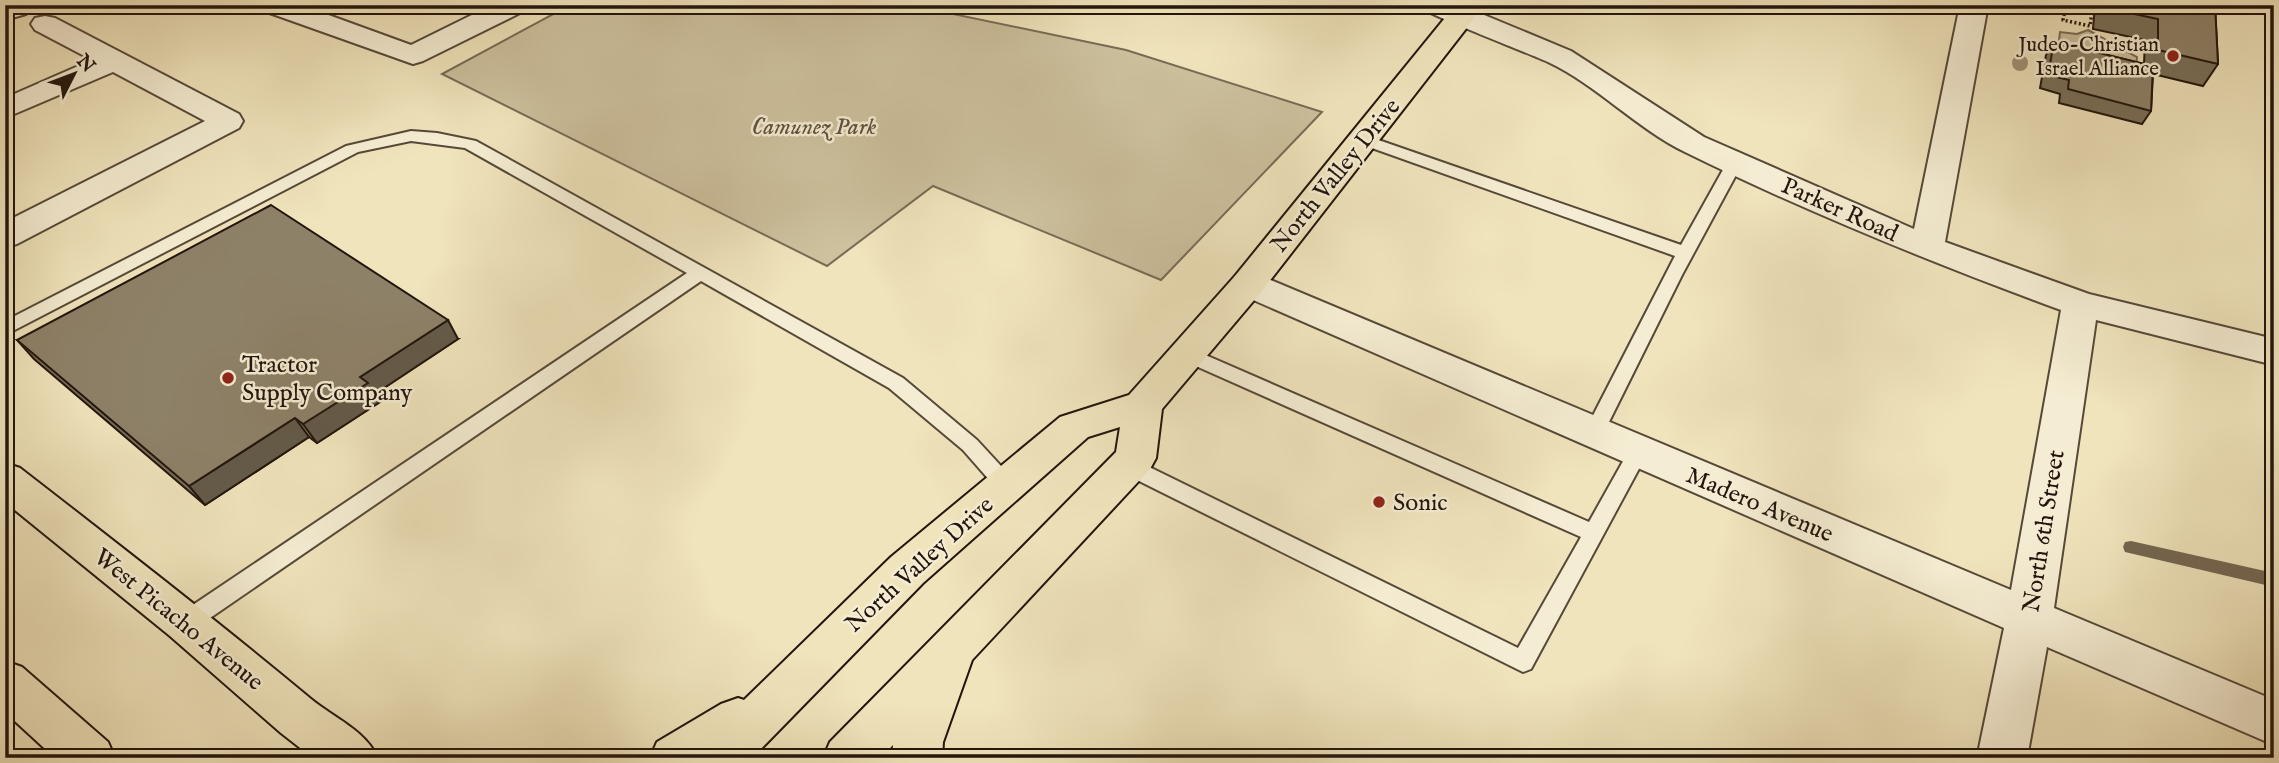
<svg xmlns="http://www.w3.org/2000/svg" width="2279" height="763" viewBox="0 0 2279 763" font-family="'IM FELL English',serif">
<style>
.green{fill:#cdc19e;stroke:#786b56;stroke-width:2}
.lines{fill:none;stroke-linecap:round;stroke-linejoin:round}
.stream{fill:#746752;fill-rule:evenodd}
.service-casing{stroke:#564939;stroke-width:4}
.minor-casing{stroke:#564939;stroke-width:4}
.primary-casing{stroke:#22150d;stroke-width:4}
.path{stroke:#22150d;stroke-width:3.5;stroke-dasharray:2 2.5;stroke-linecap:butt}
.service{fill:#f5edd3;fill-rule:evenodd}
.minor{fill:#f5edd3;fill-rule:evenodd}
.primary{fill:#f0e4bc;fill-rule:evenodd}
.tree{fill:#a09378}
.wall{fill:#796f59;stroke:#22150d;stroke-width:2}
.shaded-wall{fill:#635a49;stroke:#22150d;stroke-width:2}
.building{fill:#8d8168;stroke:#22150d;stroke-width:2}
.poi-dot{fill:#8f2418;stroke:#f5edd3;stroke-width:2.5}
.labels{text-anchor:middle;stroke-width:5;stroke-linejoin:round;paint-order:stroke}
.far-poi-label{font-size:21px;fill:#22150d;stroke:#f5edd3;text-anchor:end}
.park-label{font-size:24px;font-style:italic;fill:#5e5140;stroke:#f5edd3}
.street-label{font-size:24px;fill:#22150d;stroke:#f5edd3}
.poi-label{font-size:24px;fill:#22150d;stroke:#f5edd3;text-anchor:start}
</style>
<rect width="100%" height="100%" fill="#f0e4bc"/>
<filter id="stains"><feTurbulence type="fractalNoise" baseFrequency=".00286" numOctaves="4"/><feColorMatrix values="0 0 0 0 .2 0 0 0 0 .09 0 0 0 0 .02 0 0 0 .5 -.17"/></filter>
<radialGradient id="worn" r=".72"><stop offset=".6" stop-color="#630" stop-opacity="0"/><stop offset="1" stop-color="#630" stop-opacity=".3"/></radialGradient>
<path class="green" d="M570,5H910L1126,50L1322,112L1161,280L933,186L827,266L442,74Z
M2088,30L2137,57L2136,68L2058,49L2060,32L2077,34Z"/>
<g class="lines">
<path class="stream" d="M2131,541L2274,573V587L2125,552L2123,547L2125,542Z"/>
<defs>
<path id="service" d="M411,131L437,133L476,141L903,378L977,440L1013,479L1016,485L1013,491L1006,493L999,491L963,450L889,388L701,281L194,629L186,632L178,629L175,622L178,615L687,273L465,148L411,141L358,152L5,335V321L346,146Z
M1364,135L1681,245L1729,159H1741L1743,162L1682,275L1601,438L1594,440L1587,438L1584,433L1675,256L1358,143L1356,140L1358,137Z
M1187,347L1589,522L1631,447L1638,444L1645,447L1648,452L1531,669L1523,672L1121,472L1118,466L1121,460L1128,458L1135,460L1518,648L1581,537L1180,359L1178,354L1180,349Z"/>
<path id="minor" d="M5,5H28L30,8L26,14L5,20Z
M260,5H301L411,45L492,5H528L524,11L423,61L413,64L264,11Z
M1417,5H1460L1571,51L1704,137L1914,229L1960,5H1988L1945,242L2089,294L2274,339V365L2096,320L2054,608L2274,700V745L2047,647L2027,758H1977L2004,628L1235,292L1230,284L1235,276L1248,272L1261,276L2011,590L2061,310C1933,263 1807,212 1685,152C1636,128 1597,85 1548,62C1529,53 1423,13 1417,5Z
M45,16L55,18L239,114L243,121L239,128L17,244L5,247V222L205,121L113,72L5,118V98L92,60L35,30L31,24L35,18Z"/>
<path id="primary" d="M1452,5H1480L1472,21L1261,292L1162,409L1156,458L1150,469L972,660L943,742L942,758H892L893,745L881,758H823L830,742L1116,452L1120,427L1088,437L923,583L752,758H650L657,742L721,704L738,698L744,700L891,557L1060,417L1129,395L1235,276L1449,13Z
M5,463L20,468C118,544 216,620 311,699C334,718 365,730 378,758H313L281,733L170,636L5,502Z
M5,661L22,667L108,742L115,758H55L5,712Z"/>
</defs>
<use href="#service" class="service-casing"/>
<use href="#minor" class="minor-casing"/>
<use href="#primary" class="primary-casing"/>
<path class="path" d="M2066,5L2063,20L2090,26L2093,5"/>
<use href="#service" class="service"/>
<use href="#minor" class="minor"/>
<use href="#primary" class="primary"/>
</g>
<circle class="tree" cx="2020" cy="63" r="8"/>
<path class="wall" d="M2095,5H2215L2218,64L2203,86L2153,74L2151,111L2142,124L2059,103L2060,94L2040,88L2046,55L2054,42L2144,64L2145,40L2093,29Z
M458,339L375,394L380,402L317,443L309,437L205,505L34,359L17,340Z"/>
<path class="shaded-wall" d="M448,320L458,339L375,394L380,402L317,443L303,424L360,377Z
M295,418L309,437L205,505L189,486Z"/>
<path class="building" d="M2106,5H2215L2218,64L2158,50V19L2106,8Z
M2054,42L2153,66L2151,111L2068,89L2069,80L2048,75Z
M271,205L448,320L360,377L368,383L303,424L295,418L189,486L17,340Z"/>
<g class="poi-dot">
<circle cx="2173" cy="56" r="7"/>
<circle cx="228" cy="378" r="7"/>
<circle cx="1379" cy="502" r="7"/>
</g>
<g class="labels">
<g class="far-poi-label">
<text x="2159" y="51">Judeo-Christian<tspan x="2159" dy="24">Israel Alliance</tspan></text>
</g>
<g class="park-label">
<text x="814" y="134">Camunez Park</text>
</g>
<g class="street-label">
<text transform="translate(1335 175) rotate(-51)" y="8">North Valley Drive</text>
<text transform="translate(1840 209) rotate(24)" y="8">Parker Road</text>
<text transform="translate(1760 504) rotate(23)" y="8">Madero Avenue</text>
<text transform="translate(2043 531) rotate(-81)" y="8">North 6th Street</text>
<text transform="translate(919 564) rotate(-42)" y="8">North Valley Drive</text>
<text transform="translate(179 619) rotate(39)" y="8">West Picacho Avenue</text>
</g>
<g class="poi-label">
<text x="242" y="372">Tractor<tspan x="242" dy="28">Supply Company</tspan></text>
<text x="1393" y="510">Sonic</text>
</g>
</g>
<rect width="2279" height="763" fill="none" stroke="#f0e4bc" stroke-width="28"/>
<rect x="7" y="7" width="2265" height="749" fill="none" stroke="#22150d" stroke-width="3.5"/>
<rect x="14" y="14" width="2251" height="735" fill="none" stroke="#22150d" stroke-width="2"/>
<g transform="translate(74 74) rotate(48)" stroke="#f5edd3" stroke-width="5" paint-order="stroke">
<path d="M0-5L12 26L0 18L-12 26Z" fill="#22150d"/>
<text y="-10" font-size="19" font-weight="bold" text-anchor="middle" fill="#22150d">N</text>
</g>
<rect width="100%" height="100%" filter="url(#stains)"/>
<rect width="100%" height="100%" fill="url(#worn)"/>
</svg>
